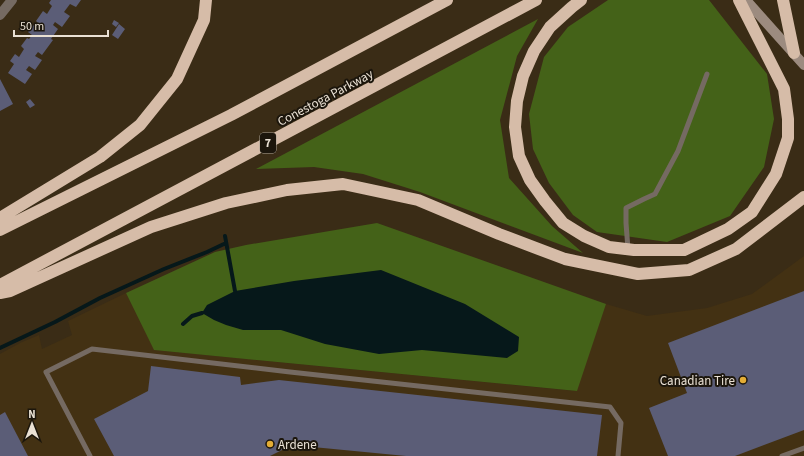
<svg xmlns="http://www.w3.org/2000/svg" width="804" height="456" viewBox="0 0 804 456" font-family="'Source Sans 3',sans-serif">
<style>
.built{fill:#433113}
.green{fill:#446218}
.water{fill:#06181a}
.lines{fill:none;stroke-linecap:round;stroke-linejoin:round}
.stream{stroke:#06181a;stroke-width:4}
.building{fill:#5b5d77}
.service{stroke:#756a62;stroke-width:5}
.minor{stroke:#756a62;stroke-width:10}
.secondary{stroke:#9c8b7f;stroke-width:10}
.motorway{stroke:#d6bca8;stroke-width:12}
.poi-dot{fill:#e4ad35;stroke:#1c160c;stroke-width:1.5}
.labels{text-anchor:middle;stroke-width:4;stroke-linejoin:round;paint-order:stroke}
.shield{fill:#1c160c;stroke:#aca498;stroke-width:1}
.shield-label{font-size:12px;font-weight:bold;fill:#eae1d4}
.street-label{font-size:13px;fill:#eae1d4;stroke:#1c160c}
.poi-label{font-size:13px;fill:#eae1d4;stroke:#1c160c;text-anchor:end}
</style>
<rect width="100%" height="100%" fill="#3a2c16"/>
<path class="built" d="M804,256V456H0V354L20,343L39,335L42,349L72,335L68,321L126,293L155,350L576,391L606,304L647,316L707,308L752,294Z"/>
<path class="green" d="M608,0H709L767,74L774,119L764,167L730,216L667,242L597,232L573,215L549,183L533,149L529,114L544,57L568,27Z
M538,19L517,56L500,120L509,178L552,226L583,253L420,192L363,174L314,167L256,169Z
M377,223L606,304L577,391L154,350L126,293L215,252L246,245Z"/>
<path class="water" d="M381,270L465,304L519,337L518,351L507,358L422,350L379,354L325,344L281,330H243L226,325L214,320L202,313L207,305L235,291L294,281Z"/>
<g class="lines">
<path class="stream" d="M225,236L235,291
M183,324L192,316L202,313
M0,348L55,322L100,298L164,269L207,252L226,243"/>
</g>
<path class="building" d="M51,0H81L76,7L70,4L64,12L70,16L62,27L55,22L53,25L58,29L51,39L53,40L42,55L38,52L35,56L42,60L35,70L29,66L26,70L32,74L25,84L8,73L14,64L10,61L15,54L19,57L24,49L21,46L27,38L29,39L32,35L28,32L33,25L35,27L38,23L36,21L43,11L47,14L52,6L49,3Z
M114,20L119,23L116,27L112,24Z
M119,24L125,29L118,39L112,35Z
M0,79L13,104L0,111Z
M30,99L35,105L30,108L26,102Z
M804,291V430L735,456H668L649,408L687,393L668,343Z
M151,366L240,377L241,385L279,380L602,415L597,456H406L292,445L270,456H114L94,419L148,391Z
M5,412L28,456H0V415Z"/>
<g class="lines">
<path class="service" d="M628,249L626,223V208L644,199L655,194L678,151L707,74
M90,456L46,372L92,349L290,372L610,407L621,423L618,456
M782,456L804,448"/>
<path class="minor" d="M0,15L12,0"/>
<path class="secondary" d="M746,0L804,65"/>
<path class="motorway" d="M581,0L572,7L550,27L534,51L523,76L517,101L515,127L519,156L530,180L545,201L563,223L584,236L609,247L634,250H684L728,229L752,212L776,174L788,138V119L784,89L739,0
M783,0L794,53
M0,218L100,157L140,125L177,79L204,20L206,0
M0,230L231,115L447,0
M0,285L536,0
M0,293L10,291L151,227L226,203L287,190L343,184L418,200L499,234L565,259L638,274L689,270L736,249L804,197"/>
</g>
<g class="poi-dot">
<circle cx="743" cy="380" r="4"/>
<circle cx="270" cy="444" r="4"/>
</g>
<g class="labels">
<rect class="shield" x="260" y="133" width="16" height="20" rx="3"/>
<g class="shield-label">
<text x="268" y="147">7</text>
</g>
<g class="street-label">
<text transform="translate(325 97) rotate(-28)" y="5">Conestoga Parkway</text>
</g>
<g class="poi-label">
<text x="735" y="385">Canadian Tire</text>
<text x="278" y="449" text-anchor="start">Ardene</text>
</g>
</g>
<g transform="translate(32 424)" stroke="#1c160c" stroke-width="3" paint-order="stroke">
<path d="M0-3L7 15L0 10L-7 15Z" fill="#eae1d4"/>
<text y="-6" font-size="11" font-weight="bold" text-anchor="middle" fill="#eae1d4">N</text>
</g>
<path d="M14 30v6h94v-6" fill="none" stroke="#eae1d4" stroke-width="2"/>
<text x="20" y="30" font-size="12" fill="#eae1d4" stroke="#1c160c" stroke-width="3" paint-order="stroke">50 m</text>
</svg>
